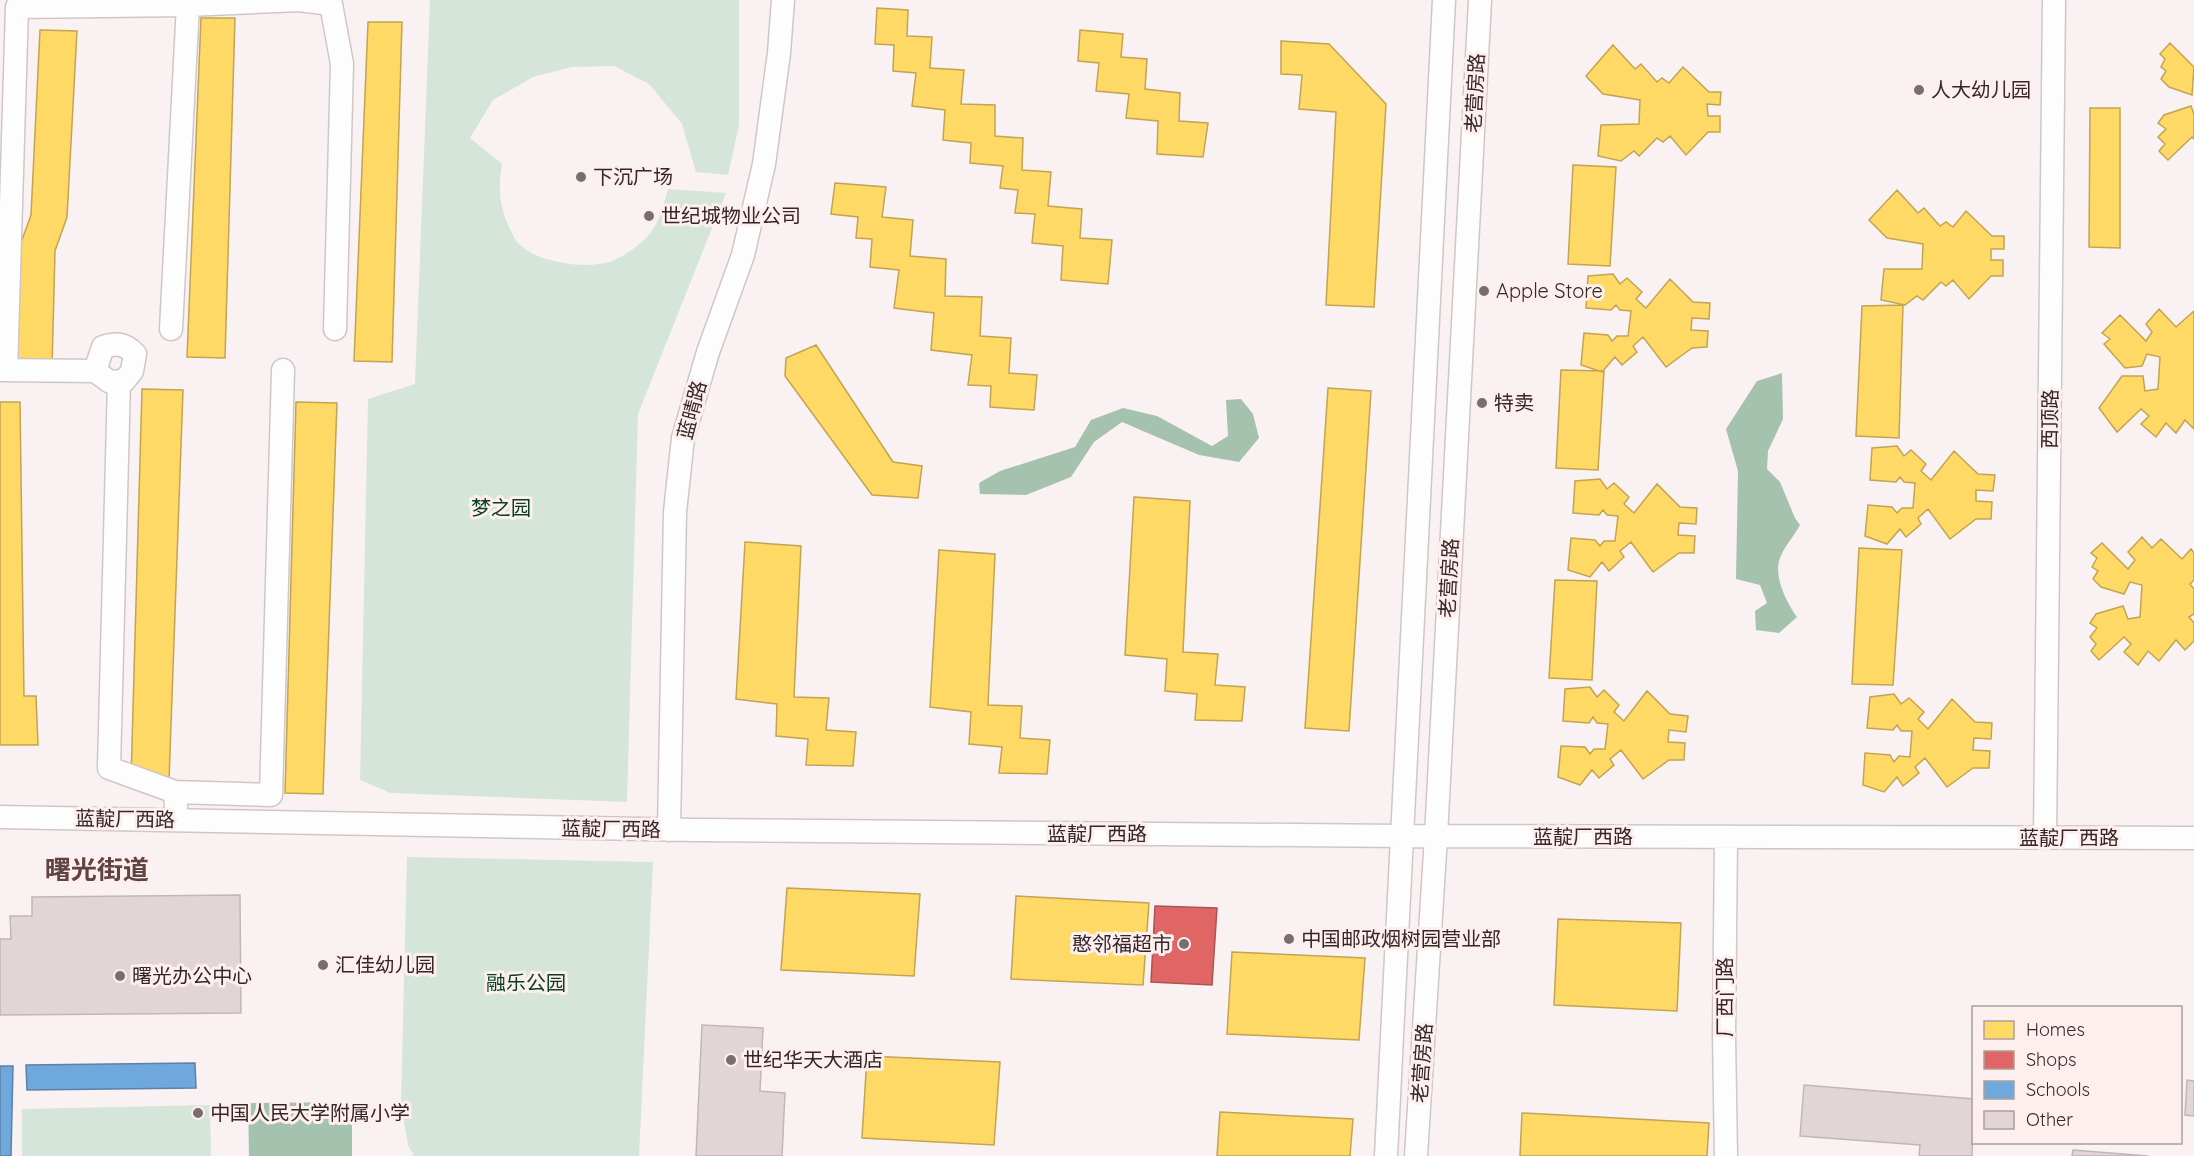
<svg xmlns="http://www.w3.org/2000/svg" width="2194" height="1156" viewBox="0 0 2194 1156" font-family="Quicksand,'Noto Sans SC',sans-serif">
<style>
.green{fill:#d6e5d9}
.water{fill:#a5c2af}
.homes{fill:#ffd966;stroke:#c2a453;stroke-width:1.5}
.shops{fill:#e06666;stroke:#ac5353;stroke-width:1.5}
.schools{fill:#6fa8dc;stroke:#5d81a6;stroke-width:1.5}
.building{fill:#e2d5d5;stroke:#c1b7b7;stroke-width:1.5}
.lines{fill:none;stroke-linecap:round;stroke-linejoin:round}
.minor-casing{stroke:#d0c6c5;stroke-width:25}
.minor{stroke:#fefdfd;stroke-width:22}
.poi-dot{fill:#796e6e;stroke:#feefef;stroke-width:2}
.labels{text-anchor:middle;stroke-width:6;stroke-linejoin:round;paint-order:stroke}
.poi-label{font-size:20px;fill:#342727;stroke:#feefef;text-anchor:start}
.street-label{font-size:20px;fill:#342727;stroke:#feefef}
.park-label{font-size:20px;fill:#064125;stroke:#feefef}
.district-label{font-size:26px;font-weight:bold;fill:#614343;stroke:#feefef}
</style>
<rect width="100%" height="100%" fill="#faf2f2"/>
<path class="green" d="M430,0H739V125L728,175L696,172L682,124L649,84L614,66L572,67L533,77L493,100L470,138L502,164C498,190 499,207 511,231C513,234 515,240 518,243C536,263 585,269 609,262C624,257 642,244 651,232C660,221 664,203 668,189L726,193L638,414L627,802L391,793L360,780L368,399L415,384Z
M407,857L653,862L639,1156H414L408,1145L401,1104Z
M210,1105L211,1156H22V1109Z"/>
<path class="water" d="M1782,373L1783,419L1768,451L1767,469L1780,482L1795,518L1800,525C1794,536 1784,547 1780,558C1773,576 1787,603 1797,617L1779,633L1756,630L1755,611L1767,603L1760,585L1736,579L1738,471L1726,429L1757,381Z
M1241,399L1253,414L1259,438L1239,462L1199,455L1122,422L1094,442L1071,477L1026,495L980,494L979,483L1000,471L1075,447L1091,420L1123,408L1157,416L1212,446L1228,436L1226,400Z
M352,1102V1156H249L248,1103Z"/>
<path class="homes" d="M877,8L908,10L907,36L932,37L930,68L964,70L961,104L995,105V136L1023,138L1022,170L1051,172L1048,206L1082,209L1080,238L1112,240L1108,284L1061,280L1063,246L1032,243L1035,214L1015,213L1018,190L1000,188L1003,166L970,163L971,143L943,140L945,110L912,106L916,73L893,71L894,45L875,44Z
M201,18H235L225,358L187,357Z
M368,22H402L392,362L354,361Z
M40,30L77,31L67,217L55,251L52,368L14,367L18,251L31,215Z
M1080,30L1123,34L1121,57L1147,59L1145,89L1180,93L1179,121L1208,123L1203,157L1157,154L1158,121L1126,118L1129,94L1096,91L1099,63L1078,61Z
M1281,41L1329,44L1386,104L1374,307L1326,305L1336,112L1299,109L1302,75L1281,74Z
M2170,43L2194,67L2192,95L2169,87L2161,79L2166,71L2161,67L2165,59L2160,54Z
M1613,45L1635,69L1641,64L1657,82L1662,78L1669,83L1683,67L1709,92H1721L1720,105L1707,104L1708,116H1720V132H1708L1686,155L1670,136L1663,142L1657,138L1639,156L1634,151L1621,161L1598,156L1601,125L1639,124L1640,100L1603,94L1586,76Z
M2191,106L2194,114V139L2192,137L2168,160L2159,151L2165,144L2158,137L2166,129L2158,123L2164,115Z
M2090,108H2120V248L2089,247Z
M1573,165L1616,167L1610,266L1568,264Z
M835,183L886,187L882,217L913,220L910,256L946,259L945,296L982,297L980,336L1011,338L1009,373L1037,375L1034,410L990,407L991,386L968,385L972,355L931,350L934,313L894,308L899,270L870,267L872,239L856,238L858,217L831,214Z
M1897,190L1918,213L1924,208L1940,226L1946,222L1953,227L1966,211L1992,236H2004V249H1991V260H2003V276H1991L1969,299L1953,280L1946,286L1941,282L1923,300L1917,296L1905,305L1881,300L1884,269H1922L1923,244L1887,238L1869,220Z
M1613,274L1620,284L1627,278L1642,292L1636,299L1646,308L1670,279L1693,302L1710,303L1709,319L1692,318L1691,330L1708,331L1707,347L1692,348L1666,367L1643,337L1633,346L1637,352L1622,365L1615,357L1602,372L1581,365L1584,333L1608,335L1612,341L1617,336H1628L1631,311L1620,310L1616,305L1611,310L1586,308L1588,276Z
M1903,305L1899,438L1856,436L1862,306Z
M2159,309L2176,327L2194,311V429L2185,420L2176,433L2166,423L2156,437L2141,424L2149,416L2141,409L2117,432L2099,408L2122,376H2143L2145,391L2158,389L2160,357L2147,354L2142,366L2125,368L2104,344L2110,339L2102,333L2120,315L2146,341L2152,332L2146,324Z
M816,345L893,462L922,466L918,498L872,495L785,376L786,358Z
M1561,370L1604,371L1598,470L1556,468Z
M1328,388L1371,391L1349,731L1305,728Z
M142,389L183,390L169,781L131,780Z
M0,402H20L24,696H36L38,745H0Z
M296,402L337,403L323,794L285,793Z
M1897,446L1904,456L1911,450L1926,464L1921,471L1931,480L1954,451L1978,474L1995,475L1993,491L1976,490V501L1992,502L1991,519H1976L1950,539L1928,509L1918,518L1921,524L1906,537L1900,529L1887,544L1865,536L1868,505L1892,507L1897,513L1902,508H1913L1915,483L1904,482L1900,477L1896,482L1870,480L1872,448Z
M1600,479L1607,489L1614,483L1629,497L1624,504L1634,513L1657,484L1680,507L1697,508L1696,524L1679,523L1678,535L1695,536L1694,553H1679L1653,572L1631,542L1620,551L1624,557L1609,571L1602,562L1590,577L1568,570L1571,538L1595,540L1600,546L1604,541H1615L1618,516L1607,515L1603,510L1599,515L1573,513L1575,481Z
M1134,497L1190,501L1183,652L1218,654L1215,685L1245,687L1242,721L1195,720L1197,694L1165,691L1167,659L1125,655Z
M2142,537L2152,548L2161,539L2182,559L2191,549L2194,553V580L2190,584L2194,589V614L2189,617L2194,623V641L2185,650L2176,640L2159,661L2148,651L2138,665L2124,652L2131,644L2124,637L2099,660L2091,651L2096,644L2090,637L2097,628L2090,623L2096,614L2123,606L2128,619L2140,617L2142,585L2130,582L2124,594L2101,587L2093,579L2098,571L2092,567L2097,558L2091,553L2102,543L2128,569L2135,560L2128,552Z
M745,542L801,546L794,697L829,698L826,730L856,732L853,766L806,765L808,739L776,736L777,704L736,699Z
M1859,548L1902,550L1893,685L1852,684Z
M939,550L995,554L988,705L1022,706L1020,738L1050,740L1047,774L999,773L1002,747L969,744L971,712L930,707Z
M1555,580L1597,581L1592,680L1549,678Z
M1590,687L1597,697L1604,690L1619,705L1614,712L1624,721L1647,691L1670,714L1688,716L1686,732L1669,730L1668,742L1685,743L1684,760H1669L1643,779L1621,750L1610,759L1614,765L1599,778L1592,770L1580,785L1558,777L1561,746L1585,747L1590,754L1594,749H1605L1608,724L1597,723L1593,717L1589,723L1563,721L1565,689Z
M1894,694L1901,704L1909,698L1924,712L1918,719L1928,729L1952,699L1975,722L1992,723L1991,739L1974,738L1973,750L1990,751L1989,768H1973L1947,787L1925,758L1915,767L1919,773L1903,786L1897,777L1884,792L1863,785L1865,753L1890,755L1894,762L1899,756L1910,757L1912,731H1901L1897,725L1893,730L1867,728L1870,697Z
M787,888L920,894L914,976L781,970Z
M1016,896L1149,903L1143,985L1011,979Z
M1558,919L1681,923L1677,1011L1554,1005Z
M1232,952L1365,958L1359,1040L1227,1034Z
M867,1056L1000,1062L994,1145L862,1138Z
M1220,1112L1353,1119L1350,1156H1217Z
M1522,1113L1709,1123L1707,1156H1520Z"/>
<path class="shops" d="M1155,906L1217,908L1212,985L1151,982Z"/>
<path class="schools" d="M195,1063L196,1088L27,1090L26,1065Z
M0,1066H13L11,1156H0Z"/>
<path class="building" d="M240,895L241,1013L0,1015V939H11L10,916H32V897Z
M702,1025L763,1028L760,1091L785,1093L782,1156H696Z
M2187,1080L2194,1081V1116L2185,1115Z
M1804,1085L1974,1099L1972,1156H1919L1920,1145L1800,1136Z
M2073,1150L2148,1156H2072Z"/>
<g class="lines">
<defs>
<path id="minor" d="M171,329L188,5L299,0L331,4L342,64L335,329
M0,370L95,371L110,382L124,381L132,371L135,354C124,343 117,343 103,347L95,371
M6,370L17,7L188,5
M119,381L109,768L175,792L176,808
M175,792L271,795L283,370
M0,817L696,830L1403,836L2194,838
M669,830L675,512L683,438L708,352L743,255L764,164L779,53L783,0
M2045,838L2054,0
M1386,1156L1444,0
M1416,1156L1436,836L1480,0
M1726,1156L1724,1036L1726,837"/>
</defs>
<use href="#minor" class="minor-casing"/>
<use href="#minor" class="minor"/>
</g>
<g class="poi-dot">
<circle cx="1919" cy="90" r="6"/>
<circle cx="581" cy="177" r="6"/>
<circle cx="649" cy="216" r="6"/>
<circle cx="1484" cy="291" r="6"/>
<circle cx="1482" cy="403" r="6"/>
<circle cx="1289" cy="939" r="6"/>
<circle cx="1184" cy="944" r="6"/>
<circle cx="323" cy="965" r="6"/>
<circle cx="120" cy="976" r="6"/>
<circle cx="731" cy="1060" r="6"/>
<circle cx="198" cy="1113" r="6"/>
</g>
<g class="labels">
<g class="poi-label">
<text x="1931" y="97">人大幼儿园</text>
<text x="593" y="184">下沉广场</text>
<text x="661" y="223">世纪城物业公司</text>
<text x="1496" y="298">Apple Store</text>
<text x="1494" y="410">特卖</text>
<text x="1301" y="946">中国邮政烟树园营业部</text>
<text x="1172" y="951" text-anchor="end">憨邻福超市</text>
<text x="335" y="972">汇佳幼儿园</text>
<text x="132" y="983">曙光办公中心</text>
<text x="743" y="1067">世纪华天大酒店</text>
<text x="210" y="1120">中国人民大学附属小学</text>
</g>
<g class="street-label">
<text transform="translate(1475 93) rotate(-87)" y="7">老营房路</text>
<text transform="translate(692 410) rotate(-75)" y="7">蓝晴路</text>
<text transform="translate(2050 419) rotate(-89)" y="7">西顶路</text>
<text transform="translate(1449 578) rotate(-87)" y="7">老营房路</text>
<text transform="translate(125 819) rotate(1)" y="7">蓝靛厂西路</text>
<text transform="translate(611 829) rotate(1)" y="7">蓝靛厂西路</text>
<text x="1097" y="841">蓝靛厂西路</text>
<text x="1583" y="844">蓝靛厂西路</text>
<text x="2069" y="845">蓝靛厂西路</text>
<text transform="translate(1725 997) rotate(-90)" y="7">厂西门路</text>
<text transform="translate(1422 1063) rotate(-86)" y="7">老营房路</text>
</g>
<g class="park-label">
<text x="501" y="515">梦之园</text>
<text x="526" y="990">融乐公园</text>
</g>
<g class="district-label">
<text x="97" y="879">曙光街道</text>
</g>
</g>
<rect x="1972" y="1006" width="210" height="138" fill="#feefef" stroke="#ad9f9f" stroke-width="1.5"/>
<rect x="1984" y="1021" width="30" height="18" fill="#ffd966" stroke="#ad9f9f" stroke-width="1.5"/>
<text x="2026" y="1036" font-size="18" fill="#342727">Homes</text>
<rect x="1984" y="1051" width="30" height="18" fill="#e06666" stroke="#ad9f9f" stroke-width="1.5"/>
<text x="2026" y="1066" font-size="18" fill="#342727">Shops</text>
<rect x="1984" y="1081" width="30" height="18" fill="#6fa8dc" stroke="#ad9f9f" stroke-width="1.5"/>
<text x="2026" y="1096" font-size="18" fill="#342727">Schools</text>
<rect x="1984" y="1111" width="30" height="18" fill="#e2d5d5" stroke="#ad9f9f" stroke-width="1.5"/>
<text x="2026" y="1126" font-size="18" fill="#342727">Other</text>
</svg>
